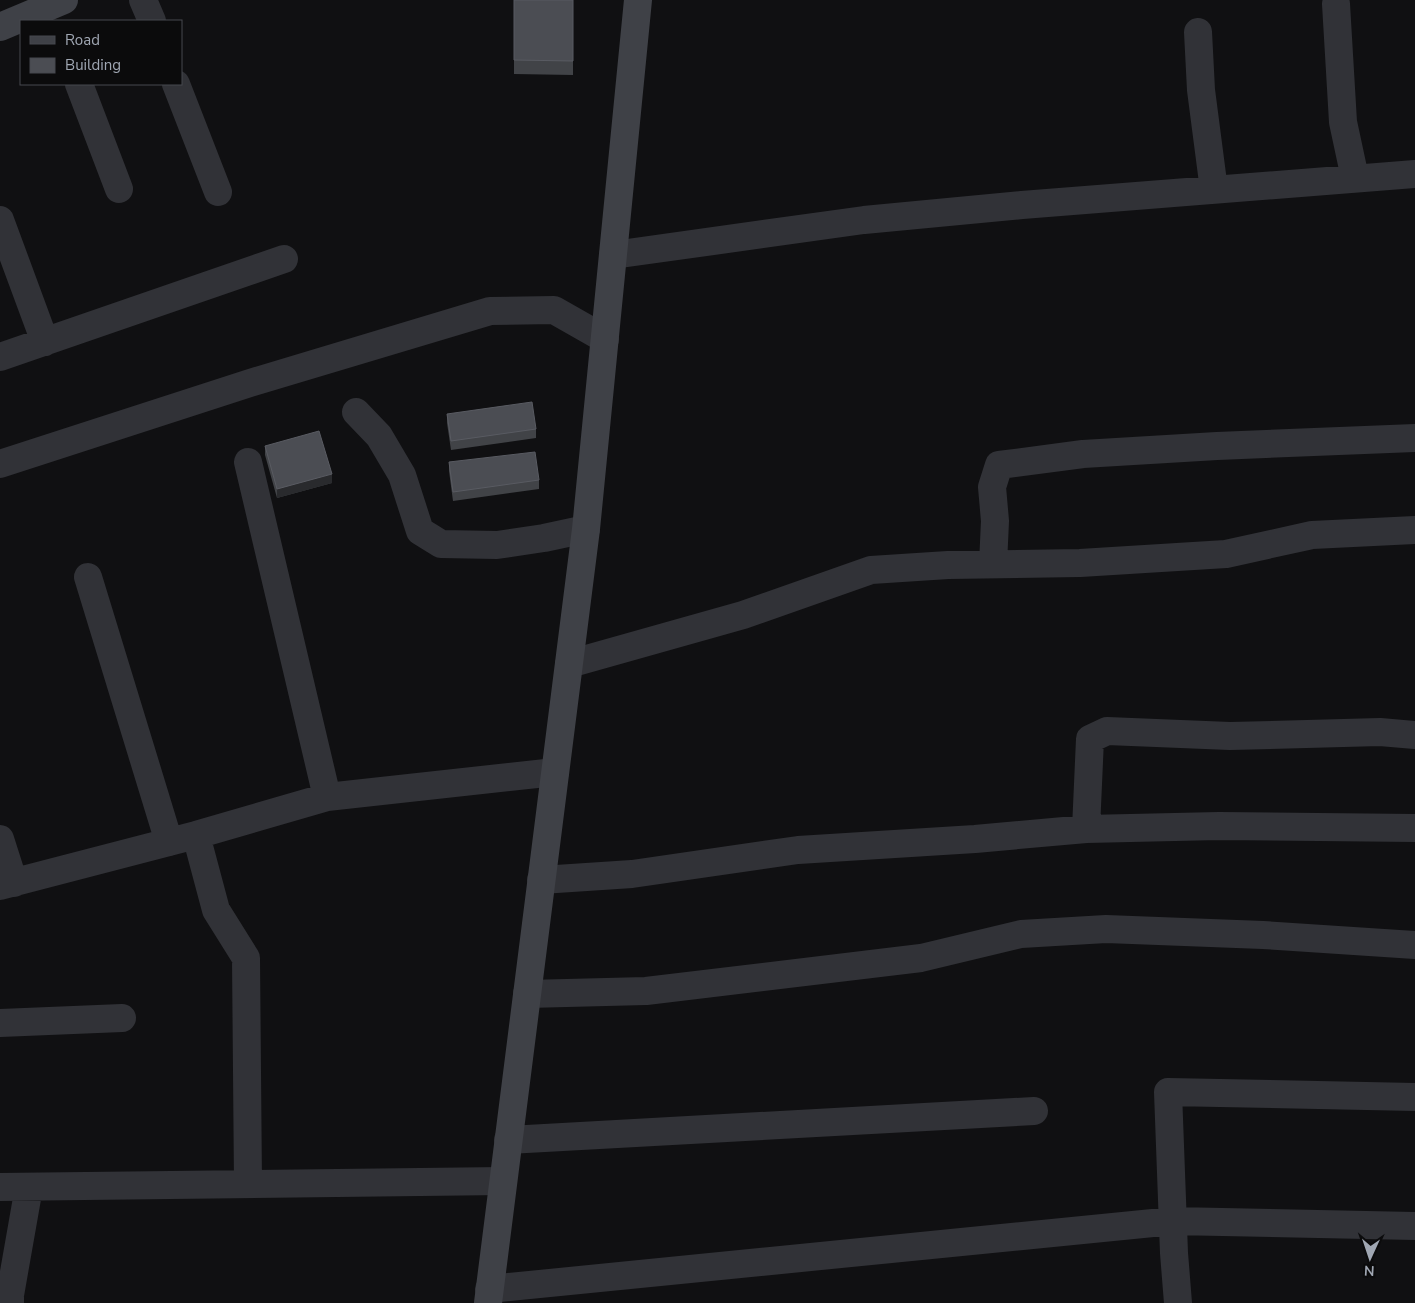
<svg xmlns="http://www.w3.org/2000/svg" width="1415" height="1303" viewBox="0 0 1415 1303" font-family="'Nunito Sans',sans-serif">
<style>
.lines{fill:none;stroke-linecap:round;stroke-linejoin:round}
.street{stroke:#313237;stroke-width:28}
.secondary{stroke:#3f4147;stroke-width:28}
.wall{fill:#414347}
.shaded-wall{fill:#292a2d}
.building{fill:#4b4d53;stroke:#595b62}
</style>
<rect width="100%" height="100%" fill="#101012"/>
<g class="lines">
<path class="street" d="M143,0L152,21
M1336,4L1343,122L1355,178
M1198,32L1201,90L1214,190
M79,84L119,189
M176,84L218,192
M0,220L45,342
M613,255L864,220L1022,205L1415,174
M0,357L284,259
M356,412L379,436L402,475L420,531L441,544L497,545L544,538L586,529
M248,462L327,797
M0,464L250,383L490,311L554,310L605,339
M993,564L995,521L992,487L999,465L1083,454L1217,446L1415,438
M88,577L169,842
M569,664L743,615L871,570L948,565L1080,563L1226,554L1312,535L1415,530
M1086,829L1090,739L1107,731L1230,736L1380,732L1415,735
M196,835L216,910L246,958L248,1184
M0,839L14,883
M541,880L632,874L798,850L975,839L1086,829L1219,826L1415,828
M0,886L196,835L327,797L555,772
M527,994L646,991L921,958L1021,934L1106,929L1263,935L1415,945
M0,1023L122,1018
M508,1140L1034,1111
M0,1187L503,1181
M489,1289L1173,1221L1415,1226
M10,1303V1295L29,1187
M1178,1303L1174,1253L1168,1092L1415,1097"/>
<path class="secondary" d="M0,27L64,0
M488,1303L586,529L638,0"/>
</g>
<path class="wall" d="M514,0H573V75L514,74Z
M447,414L536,429V438L451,450L447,423Z
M265,446L332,483L277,498L265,455Z
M449,462L539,480V489L453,501L449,471Z"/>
<path class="shaded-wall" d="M332,474V483L277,498V489Z"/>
<path class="building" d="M514,0H573V61L514,60Z
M532,402L536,429L451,441L447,414Z
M319,431L332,474L277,489L265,446Z
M535,452L539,480L453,492L449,462Z"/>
<rect x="20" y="20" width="162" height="65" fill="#0b0b0c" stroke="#47494f"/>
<rect x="30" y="36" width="25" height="8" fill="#3f4147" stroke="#47494f"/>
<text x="65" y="45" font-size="15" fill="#a0a7b3">Road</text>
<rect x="30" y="58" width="25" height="15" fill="#4b4d53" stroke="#47494f"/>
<text x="65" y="70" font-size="15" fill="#a0a7b3">Building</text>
<g transform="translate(1370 1258) rotate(183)" stroke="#0b0b0c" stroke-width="4" paint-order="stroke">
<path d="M0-4L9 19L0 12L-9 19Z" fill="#a0a7b3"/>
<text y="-8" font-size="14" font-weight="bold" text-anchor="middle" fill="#a0a7b3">N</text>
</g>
</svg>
